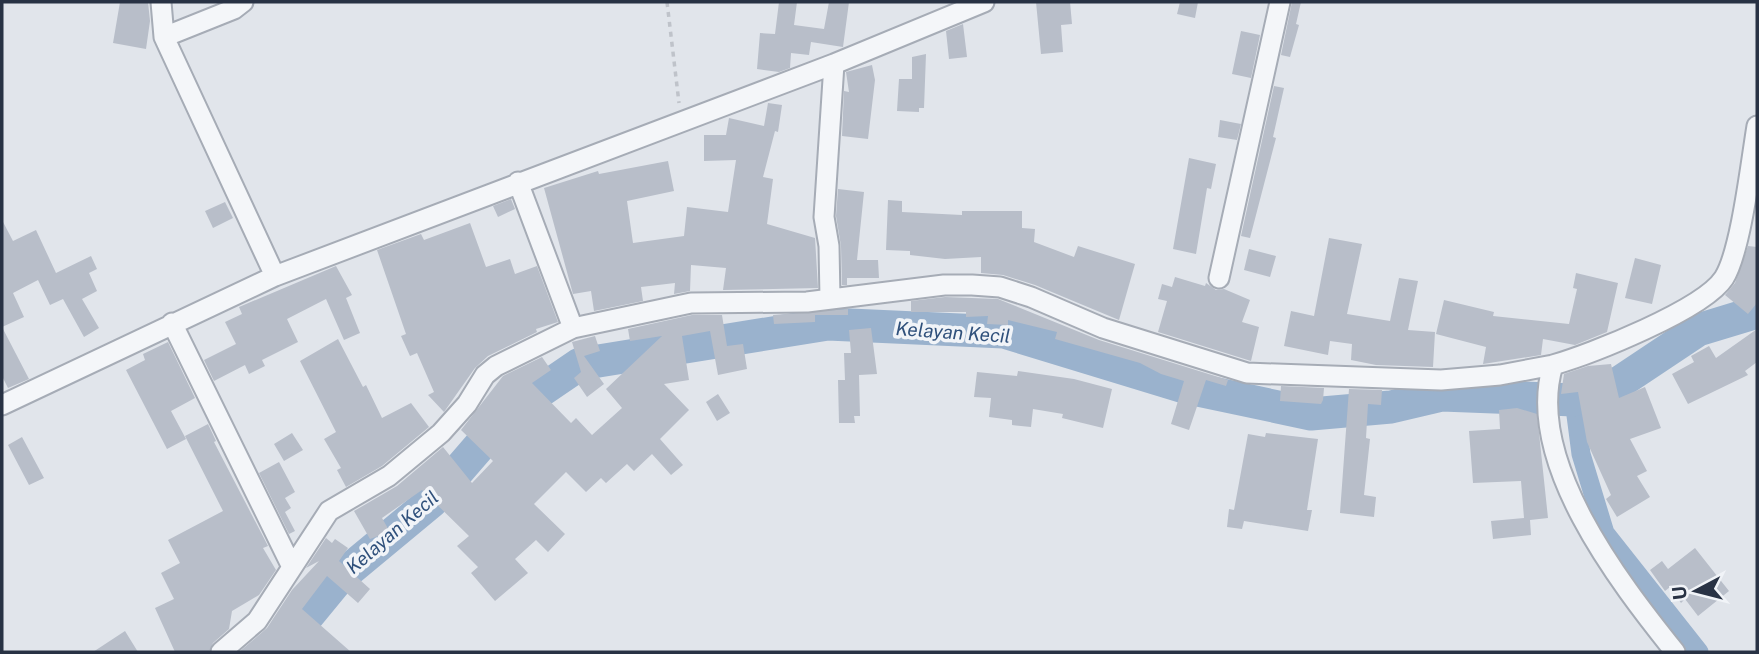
<svg xmlns="http://www.w3.org/2000/svg" width="1759" height="654" viewBox="0 0 1759 654" font-family="'Public Sans',sans-serif">
<style>
.lines{fill:none;stroke-linecap:round;stroke-linejoin:round}
.canal{stroke:#9ab2cd;stroke-width:19}
.river{stroke:#9ab2cd;stroke-width:33}
.building{fill:#b8bec9}
.minor-casing{stroke:#a6acb6;stroke-width:23}
.path{stroke:#bfc3ca;stroke-width:3.5;stroke-dasharray:5 5;stroke-linecap:butt}
.minor{stroke:#f4f6f9;stroke-width:19}
.labels{text-anchor:middle;stroke-width:7;stroke-linejoin:round;paint-order:stroke}
.water-label{font-size:19px;font-style:italic;fill:#2f507b;stroke:#f1f4f8}
</style>
<rect width="100%" height="100%" fill="#e1e5eb"/>
<g class="lines">
<path class="canal" d="M1574,400L1581,454L1605,533L1699,652"/>
<path class="river" d="M278,652L338,579L432,501L508,413L580,364L828,324L1004,332L1184,387L1311,414L1391,407L1442,395L1574,400L1620,382L1698,330L1757,312"/>
</g>
<path class="building" d="M120,2H148L150,21L146,49L113,43Z
M779,2H797L794,25L824,29L829,2H849L843,47L811,42L809,55L791,53L790,68L779,72L757,69L760,33L775,34Z
M1036,2H1070L1072,24L1061,25L1063,52L1041,54Z
M1180,2H1198L1195,18L1177,14Z
M1292,2H1301L1296,24L1299,25L1290,57L1281,55Z
M963,24L967,57L949,59L946,31Z
M1241,31L1260,35L1251,78L1232,74Z
M926,54L924,108H919V112L897,111L899,79H912V57Z
M872,65L875,80L868,139L842,136L844,91L849,92L846,72Z
M1274,86L1284,88L1273,137L1276,138L1250,238L1241,236Z
M768,103L782,105L778,132L775,131L763,177L773,179L767,224L815,238L818,288L723,290L726,268L691,265L690,291L674,294L675,283L641,287L643,301L594,311L591,291L573,294L544,188L598,171L599,174L668,161L674,191L627,201L633,243L684,236L687,207L728,212L736,160L704,161V135H726L729,118L764,126Z
M1220,120L1241,124L1237,140L1218,137Z
M1189,158L1216,164L1211,189L1207,188L1196,254L1173,249Z
M838,189L864,192L857,260H878L879,278H847V285H842L841,246L836,216Z
M511,199L515,209L498,217L493,206Z
M888,200L902,201V212L962,215V211H1022V228L1035,229L1034,242L1074,257L1078,246L1135,264L1119,320L1035,285L1003,275L981,273V257L945,259L910,255V251L886,250Z
M225,202L233,218L213,228L205,211Z
M2,220L13,241L36,230L56,273L91,256L97,269L89,273L97,291L82,299L99,328L84,337L63,299L50,305L38,280L13,293L24,317L2,327L29,379L8,388L2,376Z
M470,223L486,267L510,259L515,274L537,266L558,322L536,329L537,332L488,356L475,368L444,412L428,395L434,392L417,353L410,356L401,336L406,334L377,250L421,234L424,240Z
M1329,238L1362,244L1347,314L1390,321L1399,278L1418,281L1408,330L1435,332L1433,367L1376,365L1351,360L1352,344L1330,341L1328,355L1284,346L1291,311L1314,316Z
M1748,246L1757,247V303L1748,314L1725,295L1735,283Z
M1249,249L1276,256L1270,277L1244,270Z
M1635,258L1661,265L1652,304L1625,298Z
M336,266L352,295L346,298L360,333L344,340L326,299L287,319L298,342L262,360L265,366L249,374L245,365L214,381L204,360L236,344L225,322L242,314L239,307Z
M1576,273L1618,283L1607,332L1575,345L1543,339L1541,355L1483,364L1486,347L1436,334L1444,300L1494,312L1493,316L1569,324L1577,289L1573,288Z
M1175,277L1205,286L1206,283L1216,290L1224,289L1250,300L1242,322L1259,327L1251,361L1158,332L1167,301L1158,299L1162,284L1172,287Z
M945,297L998,299L1099,340L1228,380L1226,386L1206,380L1189,430L1171,424L1184,381L1161,374L1140,363L1055,339L1057,332L1008,320V325L987,324L988,316L966,317V312H911V301Z
M848,309V315H815V322L774,324L773,315Z
M692,315H722L727,346L743,344L747,369L718,375L710,331L682,336L689,380L664,384L689,410L660,439L683,465L671,475L652,454L634,471L627,464L606,483L601,478L586,492L566,472L534,504L565,534L548,552L536,540L515,559L528,573L495,601L471,573L478,567L457,546L469,536L422,490L382,518L390,532L370,539L354,511L397,486L443,447L472,483L493,461L461,430L503,376L542,357L551,370L532,383L571,423L576,418L592,435L622,408L606,389L662,336L630,341L628,329Z
M871,328L877,374L859,375L860,416H854L855,423H839L838,380H845L844,353H851L849,330Z
M1757,329V362L1745,371L1748,375L1688,404L1672,374L1694,362L1691,356L1709,346L1716,358Z
M595,336L600,351L584,356L604,384L587,397L574,378L581,372L572,342Z
M338,339L363,387L366,385L382,418L411,403L429,427L382,466L346,487L337,470L341,468L324,439L336,432L300,361Z
M168,342L195,398L171,411L186,439L167,449L126,370L145,360L143,354Z
M1611,364L1619,398L1645,387L1661,428L1630,439L1647,471L1637,476L1650,497L1617,517L1606,499L1611,495L1587,442L1578,392L1561,394L1564,374L1588,366Z
M1018,371L1074,379L1112,389L1103,428L1062,418L1063,414L1033,409L1031,427L1012,425V420L989,417L991,398L974,397L977,372L1017,376Z
M1281,386L1324,388L1323,400L1321,404L1280,401Z
M1349,389L1382,390L1381,405L1368,404L1366,438L1370,439L1364,495L1376,497L1374,517L1340,513Z
M718,394L730,413L717,421L706,402Z
M1517,408L1537,414L1548,518L1530,520L1531,535L1493,539L1491,521L1524,518L1521,481L1473,483L1469,431L1500,429L1499,410Z
M208,424L216,441L214,442L268,546L263,548L276,570L259,595L232,611L229,629L213,643L209,652H175L155,608L174,599L161,573L180,563L168,540L223,511L185,436Z
M292,433L303,450L284,461L274,444Z
M1266,433L1318,439L1307,510H1312L1308,531L1244,521L1242,529L1227,527L1229,509L1234,510L1248,434L1265,437Z
M22,437L44,478L29,485L8,445Z
M279,462L295,492L285,498L291,508L285,512L295,531L289,534L259,473Z
M326,538L332,543L335,539L348,548L339,561L370,589L358,603L327,576L302,609L351,652H239L267,628L292,590L319,561L306,568Z
M1695,548L1729,591L1698,616L1685,599L1681,603L1670,587L1665,591L1650,570L1662,561L1668,569Z
M125,631L138,652H93Z"/>
<g class="lines">
<defs>
<path id="minor" d="M161,2L164,37L275,276
M164,37L234,9L243,2
M518,182L573,328
M1219,278L1280,2
M830,298L829,246L824,217L834,64
M172,323L292,567
M2,405L275,276L834,64L984,2
M221,652L257,621L329,511L389,476L441,433L467,404L485,375L496,366L573,328L691,303L807,302L944,285H972L1000,287L1031,297L1103,328L1247,373L1441,380L1500,375L1553,365
M1675,652C1619,582 1524,460 1553,365C1591,354 1703,310 1724,278C1741,251 1751,162 1757,126"/>
</defs>
<use href="#minor" class="minor-casing"/>
<path class="path" d="M667,2L679,103"/>
<use href="#minor" class="minor"/>
</g>
<g class="labels">
<g class="water-label">
<text transform="translate(953 332) rotate(4)" y="7">Kelayan Kecil</text>
<text transform="translate(392 532) rotate(-41)" y="7">Kelayan Kecil</text>
</g>
</g>
<rect width="1759" height="654" fill="none" stroke="#283244" stroke-width="7"/>
<g transform="translate(1696 591) rotate(263)" stroke="#f1f4f8" stroke-width="5" paint-order="stroke">
<path d="M0-5L12 26L0 18L-12 26Z" fill="#283244"/>
<text y="-10" font-size="19" font-weight="bold" text-anchor="middle" fill="#283244">U</text>
</g>
</svg>
